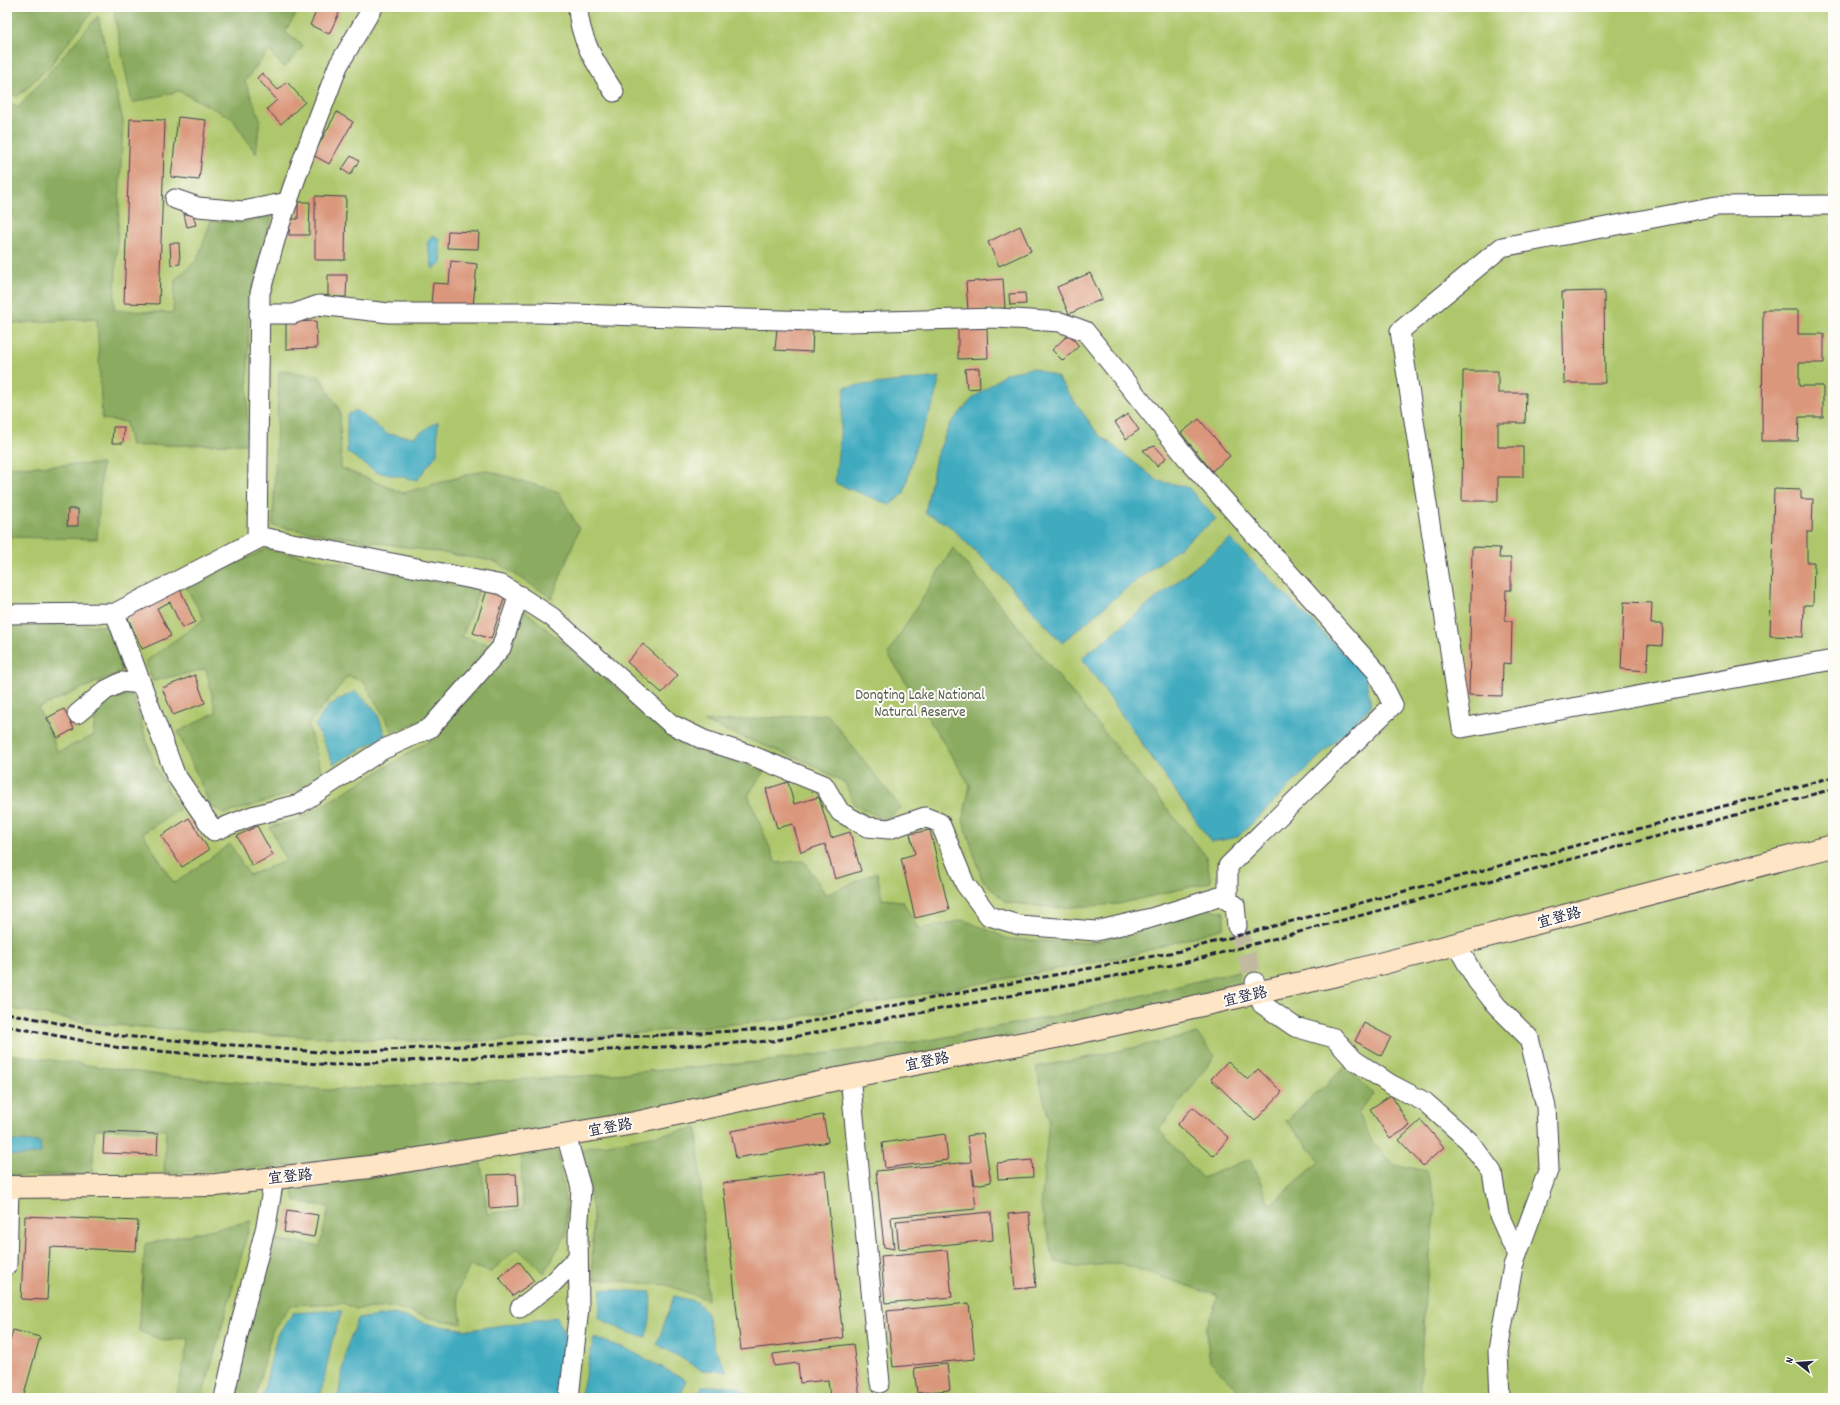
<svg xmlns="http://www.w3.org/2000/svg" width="1840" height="1405" viewBox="0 0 1840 1405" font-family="Dekko,'LXGW WenKai TC',sans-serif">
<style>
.green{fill:#afc76c;stroke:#687454}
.forest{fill:#8bac60;stroke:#56674e}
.water{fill:#3faabf;stroke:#30667d}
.building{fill:#da977b}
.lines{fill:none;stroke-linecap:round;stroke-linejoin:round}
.street-tunnel{stroke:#c1baa1;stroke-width:19;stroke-dasharray:19 10;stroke-linecap:butt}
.street-casing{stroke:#403e4e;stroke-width:21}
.secondary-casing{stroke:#403e4e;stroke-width:24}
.street{stroke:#fff;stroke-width:19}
.secondary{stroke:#fde5c5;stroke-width:22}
.rail{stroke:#22223b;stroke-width:3;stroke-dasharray:6 3;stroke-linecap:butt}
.labels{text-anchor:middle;stroke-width:4;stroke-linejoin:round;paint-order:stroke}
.park-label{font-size:15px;fill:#535c4c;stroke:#fdfcf7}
.street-label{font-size:15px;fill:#22223b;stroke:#fdfcf7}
</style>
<rect width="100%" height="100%" fill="#fdfcf7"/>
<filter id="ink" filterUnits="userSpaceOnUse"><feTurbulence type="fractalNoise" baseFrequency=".025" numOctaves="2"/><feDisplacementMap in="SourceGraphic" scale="8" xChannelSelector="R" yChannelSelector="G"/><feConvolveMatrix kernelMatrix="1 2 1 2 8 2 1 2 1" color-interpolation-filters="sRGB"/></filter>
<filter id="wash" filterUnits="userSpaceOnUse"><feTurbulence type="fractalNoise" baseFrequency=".012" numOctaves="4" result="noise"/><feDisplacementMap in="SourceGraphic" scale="16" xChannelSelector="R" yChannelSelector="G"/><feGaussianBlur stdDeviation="0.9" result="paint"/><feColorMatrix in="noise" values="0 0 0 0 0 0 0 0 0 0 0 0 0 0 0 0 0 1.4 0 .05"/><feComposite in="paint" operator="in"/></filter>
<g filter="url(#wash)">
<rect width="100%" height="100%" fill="#e9e0bb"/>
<path class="green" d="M7,7H1833V1398H7Z"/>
<path class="forest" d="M7,7H94L91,13L49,67L17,97L7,91Z
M117,7H300L285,32L303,46L284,68L269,50L245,81L260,119L256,154L232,118L179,91L132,103L114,14Z
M98,16L123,121L114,310L173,313L175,280L197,260L211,221L243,222L272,216L249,302L247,444L131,446L126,422L102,419L97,318L7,324V102L18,108Z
M279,371L319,375L340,411L341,468L403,493L485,470L559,492L579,529L552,598L494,561L273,526Z
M102,464L97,539L7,537V467Z
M953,548L1206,856L1211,882L1118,904L1055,908L1005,902L982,879L963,820L970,785L888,654Z
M266,549L479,590L462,637L491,645L426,719L393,732L364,682L348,676L308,725L324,779L297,792L224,814L210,805L178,732L216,712L206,669L153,681L145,662L204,619L186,587Z
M524,610L680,742L764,772L748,795L776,863L804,861L826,895L877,872L882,899L902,901L919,929L964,920L1009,939L1093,943L1206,908L1224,912V928L1128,956L788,1019L595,1037L444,1042L250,1034L96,1024L7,1008V685L12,622L108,626L122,671L38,708L58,752L93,736L95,717L111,698L132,695L155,766L179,810L143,833L174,884L230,844L249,875L286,861L270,827L298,820L431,740L505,657Z
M827,714L901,808L884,820L854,804L845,783L809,763L704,722Z
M1239,971V988L605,1120L441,1146L296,1165L164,1173L166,1129H95L92,1174L7,1176V1054L166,1076L328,1090L601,1075L769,1061L930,1040L1075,1012Z
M1197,1034L1215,1056L1159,1130L1202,1178L1250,1159L1270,1205L1320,1161L1286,1121L1346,1066L1373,1094L1358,1113L1373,1143L1395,1165L1427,1171L1436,1207L1425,1296L1419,1398H1246L1210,1362L1206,1329L1218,1296L1120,1263L1076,1267L1054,1261L1041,1207L1049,1119L1036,1067L1085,1058Z
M697,1128L708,1300L667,1285L592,1279L593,1211L581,1149Z
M557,1149L566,1205V1235L544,1273L517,1248L491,1272L470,1266L457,1292L462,1324L430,1318L393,1307L356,1309L343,1303L291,1305L272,1331L255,1398H233L254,1307L273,1239L320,1246L329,1207L295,1201L292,1188L481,1162L487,1214L523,1209L521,1157Z
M251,1221L202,1398H176L189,1338L164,1341L139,1331L145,1244Z"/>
<path class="water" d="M432,235L439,238L442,263L433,269L427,244Z
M1033,368L1057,377L1098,434L1158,481L1188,487L1216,519L1123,591L1062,643L1001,576L947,524L925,513L936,457L950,424L972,399L1007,373Z
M940,377L933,404L915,449L904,493L890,505L835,483L845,387Z
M357,410L387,434L414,437L438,421L437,454L417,480L376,472L347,452V415Z
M1230,539L1366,676L1371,706L1238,837L1211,842L1082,658Z
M355,691L377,712L385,736L334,764L315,725L328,706Z
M7,1141L40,1142L41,1153L20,1156L7,1155Z
M601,1289L651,1292L650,1320L646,1337L626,1332L599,1318Z
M674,1296L697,1302L707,1314L715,1349L727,1371L701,1370L657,1344Z
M325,1311H342L332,1341L320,1398H262L277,1335L293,1313Z
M394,1314L433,1325L469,1330L557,1317L568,1342L558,1398H338L347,1346L358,1319Z
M594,1338L625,1348L686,1380L680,1398H580Z
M702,1386H736L753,1398H698Z"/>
<g id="blocks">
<path class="building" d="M318,7H342L329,34L310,25Z
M262,73L278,90L287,82L305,102L281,124L267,109L277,100L257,78Z
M337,112L353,122L329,164L313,155Z
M178,117L206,120L199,180L171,177Z
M130,119L165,120L159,304L124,303Z
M351,156L359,161L350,175L342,169Z
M315,196L346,197L345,260H315Z
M298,202H310L309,235H289L290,219H298Z
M184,214L193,215L196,225L187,227Z
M1020,226L1031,251L999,266L988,242Z
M448,231L479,232L478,249L447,248Z
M170,243H179L180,264L171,265Z
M451,261L477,264L473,307L431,303L433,283L449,284Z
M1090,273L1102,299L1069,314L1057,287Z
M328,275H347L346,297H328Z
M1003,279L1005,308L968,311L966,282Z
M1604,291L1605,383H1564L1562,292Z
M1025,293L1026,304L1010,305L1009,294Z
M1763,310H1798V334H1824V363H1799V386H1823V417H1799L1798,441H1762Z
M316,321L317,348L286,349V322Z
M777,328L813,330L812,352L775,350Z
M987,328L988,358L958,359V329Z
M1069,334L1079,346L1063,361L1052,350Z
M979,368L980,388L967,389L965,369Z
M1463,371H1498V393H1526L1525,423H1498V447H1523V477H1498V501H1462Z
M1128,414L1139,430L1126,439L1115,422Z
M1199,419L1230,456L1212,471L1181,433Z
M113,427H124L123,443H112Z
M1155,446L1166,458L1157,466L1143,450Z
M1774,489L1801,490V499H1813L1812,532H1807V562H1814L1813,605H1804L1803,637L1770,636Z
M68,509H78V526H67Z
M1472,547L1500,548L1499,558H1511V590H1506L1505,621H1512L1511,664L1503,663L1502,696L1469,695Z
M180,589L195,622L182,628L170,602L157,608L171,636L142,649L126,614Z
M487,590L505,596L491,639L473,633Z
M1624,602L1652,603L1651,624H1663L1662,646L1648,645L1647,671L1621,669Z
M643,644L678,675L662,693L627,662Z
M195,675L205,703L173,715L162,688Z
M64,709L74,729L58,738L47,718Z
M788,782L794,804L819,797L831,838L850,832L861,871L835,879L825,844L801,852L793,824L777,828L766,789Z
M189,818L209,850L182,867L161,836Z
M257,826L273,855L252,866L237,836Z
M930,830L949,910L915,918L901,858L915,854L910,834Z
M1364,1023L1391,1037L1381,1056L1355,1041Z
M1228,1061L1248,1080L1258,1069L1282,1092L1255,1121L1211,1079Z
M1391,1095L1410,1126L1390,1139L1370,1109Z
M1193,1107L1229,1138L1213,1156L1177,1125Z
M823,1115L828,1142L736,1158L731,1131Z
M1421,1120L1444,1147L1423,1166L1399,1140Z
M104,1132L158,1134L157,1155L103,1153Z
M983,1133L991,1182L975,1185L972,1169L976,1209L891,1217L894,1249L884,1247L876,1171L971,1162L967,1136Z
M945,1134L948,1160L885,1168L882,1143Z
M1032,1160L1033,1177L998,1179L997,1163Z
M825,1171L843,1338L741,1350L723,1183Z
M516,1174L518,1206L489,1208L488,1175Z
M287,1210L318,1215L314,1237L284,1232Z
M991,1212L993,1240L899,1249L896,1221Z
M1029,1212L1036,1287L1015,1289L1008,1214Z
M25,1216L138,1221L136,1251L50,1247L47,1300L21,1299Z
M947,1250L952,1297L885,1303L881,1256Z
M519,1261L534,1281L513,1296L499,1277Z
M969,1303L975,1359L893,1367L887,1311Z
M13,1330L40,1337L23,1398H7V1352Z
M853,1344L860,1398H830L828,1380L800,1383L798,1363L774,1366L773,1354Z
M947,1364L950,1390L917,1393L914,1368Z"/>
</g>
</g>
<g filter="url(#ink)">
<use href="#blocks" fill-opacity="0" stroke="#403e4e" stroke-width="1"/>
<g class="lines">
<path class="street-tunnel" d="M1237,926L1255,982"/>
<defs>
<path id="street" d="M578,7C579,40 597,65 614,92
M175,199L198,207L243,211L288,202
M1833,205L1716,206L1502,247L1400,331L1462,728L1833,660
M259,314H293L319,305L389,313H538L848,322L998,318L1060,322L1085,331L1190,462L1376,671L1393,705L1228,866V901
M257,539L260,293L278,230L298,172L338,66L373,7
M115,613L175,774L214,831L252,816L299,804L382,750L430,728L501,648L519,595
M7,614L115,613L262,537L502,585L552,617L671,724L704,740L748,754L824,785L840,812L867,827L889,829L925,817L940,823L965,884L989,916L1019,925L1096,931L1151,918L1222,896L1235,905L1237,926
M77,714L106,690L122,682L141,684
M1456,944L1477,981L1497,1006L1529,1038L1546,1107L1549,1168L1513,1266L1498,1351L1500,1398
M1255,982L1262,1004L1295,1027L1334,1038L1354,1060L1390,1084L1425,1102L1469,1141L1492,1172L1499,1215L1517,1255
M850,1076L880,1383
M566,1135L581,1188L578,1234L579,1308L569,1398
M7,1265L9,1187
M520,1308L553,1283L578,1257
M224,1398L242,1318L266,1226L274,1178"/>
<path id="secondary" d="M7,1187L216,1185L369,1167L635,1123L837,1079L1076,1033L1341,974L1833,846"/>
</defs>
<use href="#street" class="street-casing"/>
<use href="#secondary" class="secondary-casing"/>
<use href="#street" class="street"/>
<use href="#secondary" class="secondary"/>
<path class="rail" d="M7,1013L122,1036L333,1053L771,1029L1180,951L1833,777
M7,1026L120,1048L333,1065L772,1041L1183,963L1833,789"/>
</g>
</g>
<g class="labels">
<g class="park-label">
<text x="920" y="699">Dongting Lake National<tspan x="920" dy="17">Natural Reserve</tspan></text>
</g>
<g class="street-label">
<text transform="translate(1559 917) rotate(-15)" y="5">宜登路</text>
<text transform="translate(1245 996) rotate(-13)" y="5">宜登路</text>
<text transform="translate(927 1061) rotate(-11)" y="5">宜登路</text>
<text transform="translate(610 1127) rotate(-10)" y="5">宜登路</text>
<text transform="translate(290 1176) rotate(-6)" y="5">宜登路</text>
</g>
</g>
<rect width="1840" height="1405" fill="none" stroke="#fdfcf7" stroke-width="24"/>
<g transform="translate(1798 1363) rotate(287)" stroke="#fdfcf7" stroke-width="3" paint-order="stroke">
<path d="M0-3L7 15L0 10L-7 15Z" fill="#22223b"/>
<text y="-6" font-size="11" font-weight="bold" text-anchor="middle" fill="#22223b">N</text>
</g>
</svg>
